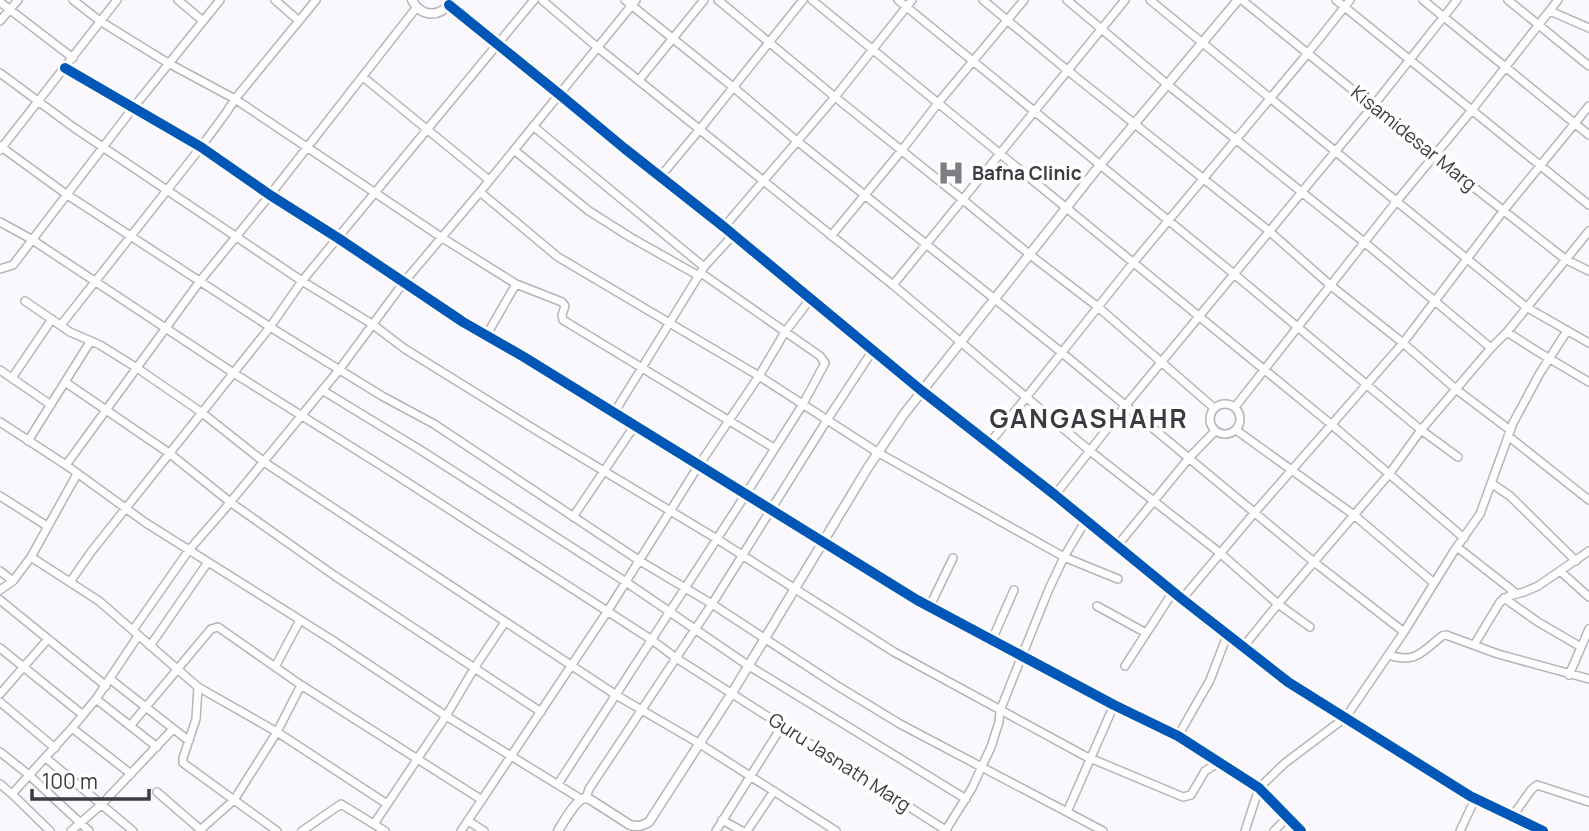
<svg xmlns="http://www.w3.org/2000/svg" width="1589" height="831" viewBox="0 0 1589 831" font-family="Manrope,sans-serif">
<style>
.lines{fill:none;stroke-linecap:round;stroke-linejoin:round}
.minor-casing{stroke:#b6b3b9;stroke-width:10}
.tertiary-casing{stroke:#b6b3b9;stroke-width:11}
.minor{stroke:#fefeff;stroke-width:7}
.tertiary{stroke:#fefeff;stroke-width:8}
.cycleway-casing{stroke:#fff;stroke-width:15}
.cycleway{stroke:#0057b8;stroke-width:10}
.labels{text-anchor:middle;stroke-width:7;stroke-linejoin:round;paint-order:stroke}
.street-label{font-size:19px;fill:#3d3a41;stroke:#fff}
.poi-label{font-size:19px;font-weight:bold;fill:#3d3a41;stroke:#fff;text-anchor:start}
.district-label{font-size:26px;font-weight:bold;letter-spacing:2px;fill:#3d3a41;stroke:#fff}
</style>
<rect width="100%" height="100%" fill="#fbf8fd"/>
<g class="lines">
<defs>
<path id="minor" d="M73,0L100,21L168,63L235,99L441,237L516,284L562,302L565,306L562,315L563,320L774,448
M178,0L203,21
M275,0L299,21
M542,0L597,47L893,285L1090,451L1220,553L1278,604L1310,627
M625,0L733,87L797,141L1061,352L1314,562L1404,632
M718,0L835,97L962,199L1029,254L1098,307L1214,408
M812,0L1332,425L1464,538
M898,0L1234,274L1421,430L1458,457
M983,0L1067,70L1269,231L1330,285L1403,343L1457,390L1510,430
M1067,0L1168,85L1364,242L1491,348
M1150,0L1526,307L1589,343
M1242,0L1434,156L1565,259L1589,271
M1336,0L1589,205
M1423,0L1589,135
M1508,0L1589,66
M0,2L73,58
M1550,11L1589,28
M0,21L18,0
M65,68L201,147L270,195L338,238L463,322L524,357L917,600L1114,705L1178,736L1259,788L1301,831
M0,73L73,127L302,281L372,324L405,349L539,432L717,539L894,652L1085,756L1183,797L1191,795L1205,771L1219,762
M363,77L489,180
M639,80L704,0
M533,126L704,267
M0,146L66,194L270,327L382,396L434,424L640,561L712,604L836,685L900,724L1103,831
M0,150L117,0
M514,150L589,211L630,237L699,276
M660,177L700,129L803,0
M480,192L558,257L759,376L877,452L1064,557L1118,579
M0,222L31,239L232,372L382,466L652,640L676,658L947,831
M724,227L835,97L912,0
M831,236L902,150L938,103L1024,0
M0,269L13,265L133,108L220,0
M893,285L1125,0
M25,301L70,332L100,345L137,368L201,412L264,462L616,695L700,744L836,831
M61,325L201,147L226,113L235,99L316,0
M1507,332L1540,353L1589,382
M486,336L516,284
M0,370L51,405
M12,378L52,319
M65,382L169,453L230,502L335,576L541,712
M322,390L422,451L626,582L749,666L966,799
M1210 419a15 15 0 1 1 30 0a15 15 0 1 1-30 0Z
M1235,407L1396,202L1472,110L1558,0
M614,413L704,267L734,234
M0,422L66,465L146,523L332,640L446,716L581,799
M1236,430L1354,515L1434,583
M1508,436L1589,500
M28,441L90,342
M989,444L1133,263L1308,53L1350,0
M66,465L200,281L270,195L416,8
M1491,483L1510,496L1576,561
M1055,495L1125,406L1373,106L1457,0
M0,496L47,526
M573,517L635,425
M1117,546L1189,458L1215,431
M1457,547L1517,594
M31,557L99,601L198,687L277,732L387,804
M0,571L13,581
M1560,571L1589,597
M70,582L91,552L270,327L302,281L534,0
M0,590L13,581L31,557L77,474
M1504,598L1538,622L1581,647
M1182,599L1255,512L1403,343L1504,210L1589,106
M0,600L106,686
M930,606L953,558
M1097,606L1146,633
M133,630L189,550L223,511L339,370L404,282L480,192L636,0
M992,640L1014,590
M1474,645L1500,602L1509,596L1524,592L1538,586L1589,551
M150,646L208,562
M1244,646L1278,604L1390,473L1421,430L1491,348L1507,332L1589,231
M0,648L83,715
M1389,655C1415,664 1422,652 1442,636L1446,635L1498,654L1589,679
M1125,666L1173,592
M275,667L300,620
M1569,675L1589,629
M110,679L189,741
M198,687L196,719L183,758V763L277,831
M0,694L48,639
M96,699L157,747
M0,702L55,748
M130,726L211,629L218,627L301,685L482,800
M72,728L131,774
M1178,736L1210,680L1228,633
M0,752L29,775L89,831
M46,758L133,831
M0,784L12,794L50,831
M558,784L746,494L803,404L825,363L820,356L701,273
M157,792L202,831
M12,794L72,728L96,699L138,636
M586,798L589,789L712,604L827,420L873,350
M1067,812L1114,705
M1512,817L1531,790L1537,785L1589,802
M722,820L742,831
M468,821L484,831
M374,824L446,716L475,667L505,622
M946,830L972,788L982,766L991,747L999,722L1000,711L1013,678L1049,589L1064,557L1086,520
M71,831L102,804L173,729
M199,831L234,800L277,732L301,685
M302,831L341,804L385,831
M461,831L607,612L699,465L759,376L785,332L811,298
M716,831L782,726
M747,831L774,791
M1245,831L1259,788L1285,763L1346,717L1404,632L1454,551L1480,514L1513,423L1540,373L1567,331
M1274,831L1288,817
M1460,831L1475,799"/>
<path id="tertiary" d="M412,0C421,17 439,18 450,3
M449,5L559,94L624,148L724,227L922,391L1055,495L1182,599L1288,682L1470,796L1543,831
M558,831C563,823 576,799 585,798C587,798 589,799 591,800L630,825C638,827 642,826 649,822L732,693L867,469L904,414L1100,165L1238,0"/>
</defs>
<use href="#minor" class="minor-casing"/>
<use href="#tertiary" class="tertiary-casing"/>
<use href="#minor" class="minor"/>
<use href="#tertiary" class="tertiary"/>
<defs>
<path id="cycleway" d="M449,5L559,94L624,148L724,227L922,391L1055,495L1182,599L1288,682L1470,796L1543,831
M65,68L201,147L270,195L338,238L463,322L524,357L917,600L1114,705L1178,736L1259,788L1301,831"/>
</defs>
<use href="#cycleway" class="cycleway-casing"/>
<use href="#cycleway" class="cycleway"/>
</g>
<defs>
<symbol id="hospital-bare" viewBox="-9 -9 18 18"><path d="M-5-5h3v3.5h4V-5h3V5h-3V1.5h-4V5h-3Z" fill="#807c83" stroke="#fff" stroke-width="2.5" paint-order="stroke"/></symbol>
</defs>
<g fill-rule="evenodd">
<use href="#hospital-bare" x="932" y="154" width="38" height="38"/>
</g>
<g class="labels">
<g class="street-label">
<text transform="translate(1414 138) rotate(39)" y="7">Kisamidesar Marg</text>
<text transform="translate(840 762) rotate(33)" y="7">Guru Jasnath Marg</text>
</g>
<g class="poi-label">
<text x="972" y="180">Bafna Clinic</text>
</g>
<g class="district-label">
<text x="1089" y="428">GANGASHAHR</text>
</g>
</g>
<path d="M32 789v10h117v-10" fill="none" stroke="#3d3a41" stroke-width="3.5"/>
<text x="42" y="789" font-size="21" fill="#3d3a41" stroke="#ffffff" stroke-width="5" paint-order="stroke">100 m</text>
</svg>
